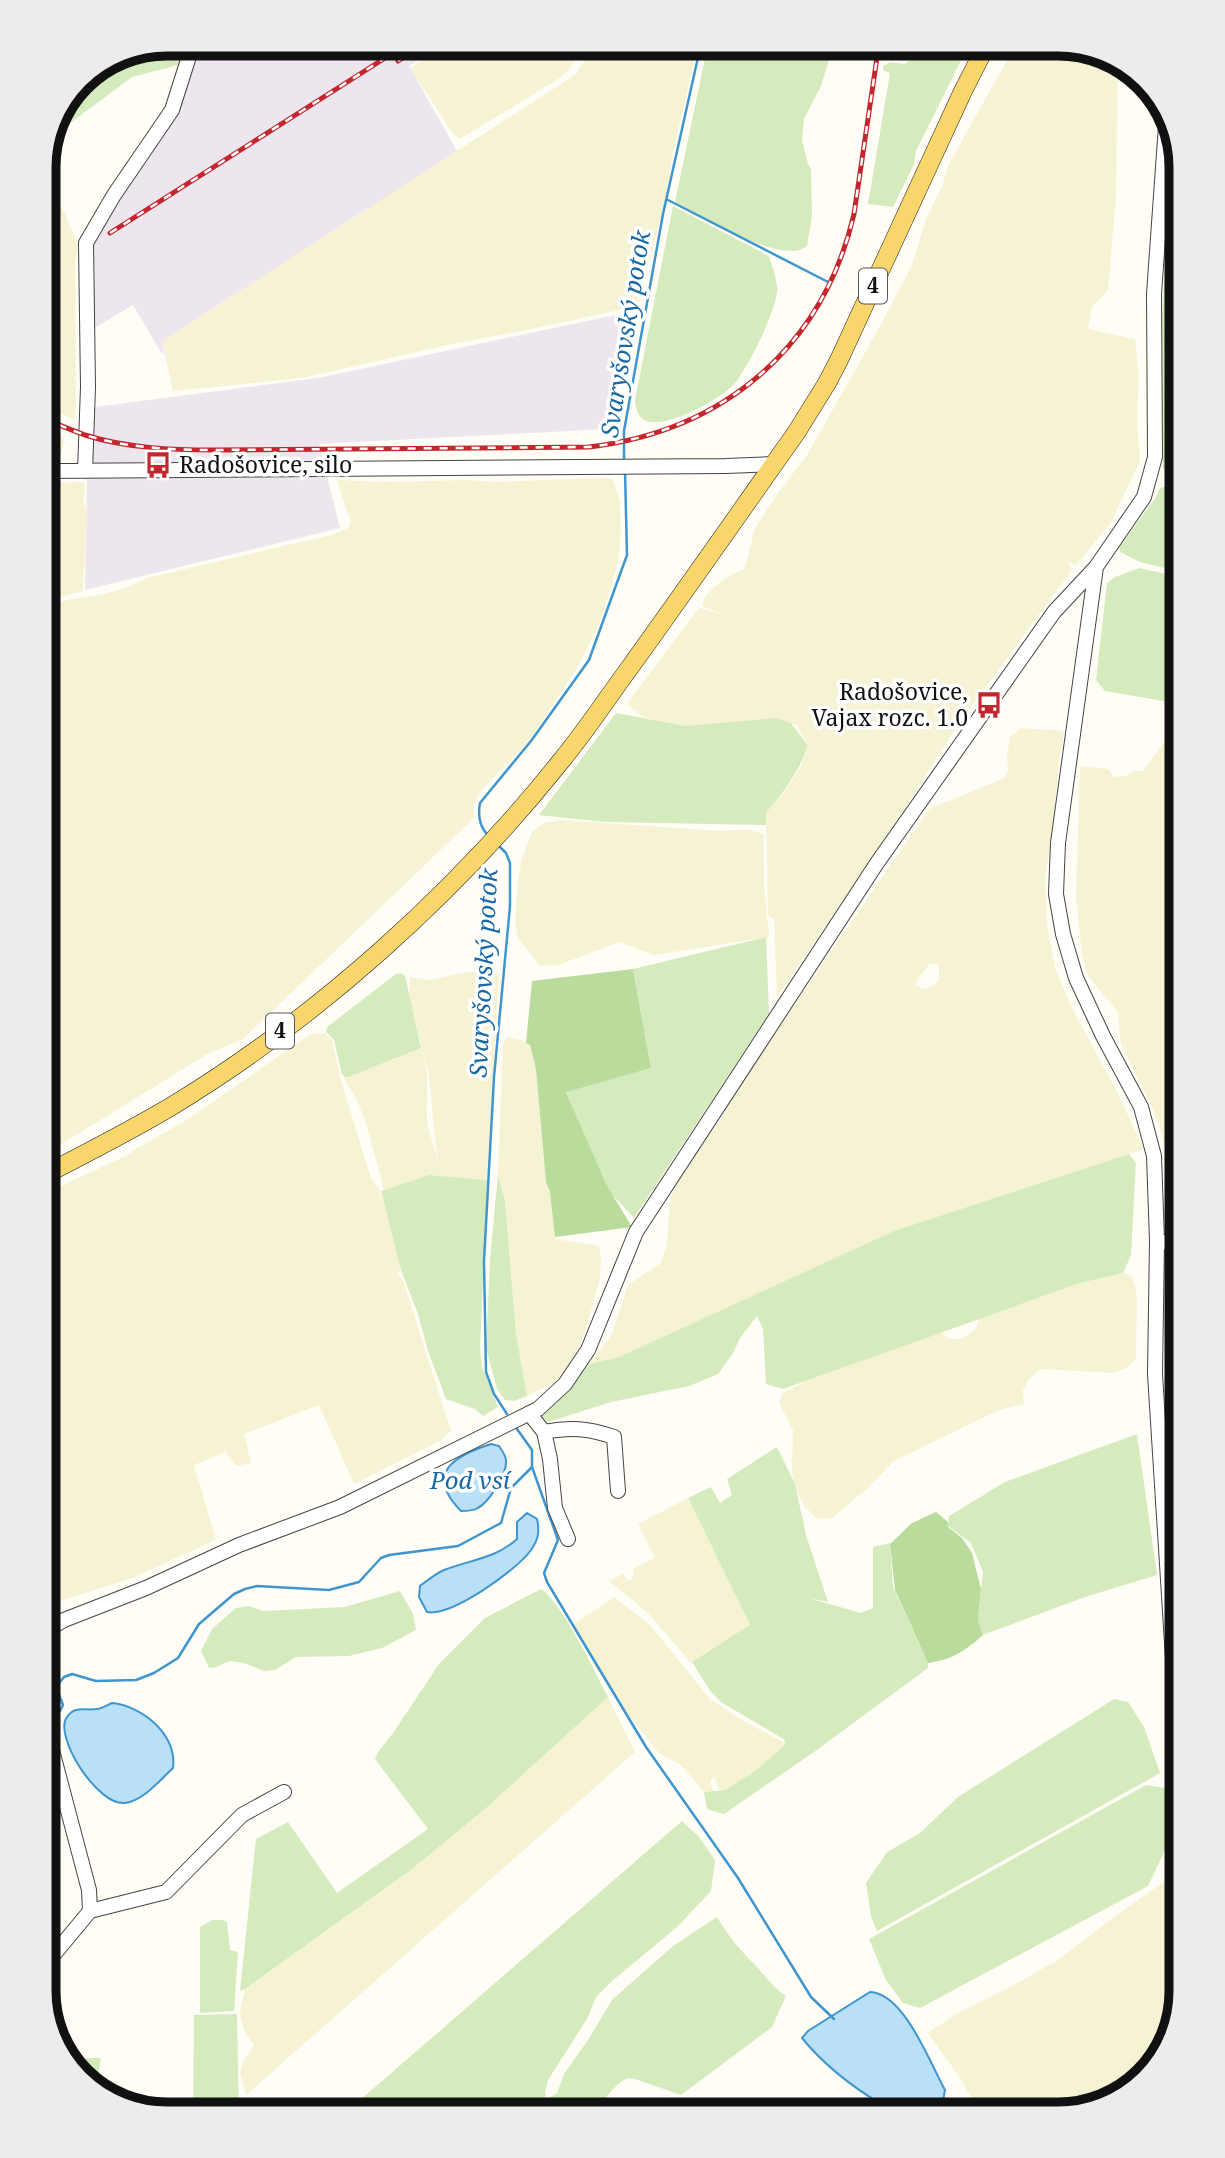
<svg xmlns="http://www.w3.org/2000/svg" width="1225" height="2158" viewBox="0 0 1225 2158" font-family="'Noto Serif',serif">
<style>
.industrial{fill:#eee6ef}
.farmland{fill:#f6f3d4;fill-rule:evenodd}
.green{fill:#d5ebbd}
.forest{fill:#b9dc9c}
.water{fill:#b9e0f7;stroke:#3f96cf;stroke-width:2}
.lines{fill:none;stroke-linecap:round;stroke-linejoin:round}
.stream{stroke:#3f96cf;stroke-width:2.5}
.minor-casing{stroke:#444;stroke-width:16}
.major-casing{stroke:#222;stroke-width:19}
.minor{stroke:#fff;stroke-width:14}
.major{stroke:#f9d66b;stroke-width:18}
.rail-casing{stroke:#c4262e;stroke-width:5}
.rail{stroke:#fff;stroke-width:2.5;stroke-dasharray:8;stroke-linecap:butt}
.labels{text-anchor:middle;stroke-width:7;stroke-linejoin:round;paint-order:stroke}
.shield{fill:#fff;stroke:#585858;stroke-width:2}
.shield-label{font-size:21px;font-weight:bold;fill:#111}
.poi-label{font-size:23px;fill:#111;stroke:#fff;text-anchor:start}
.water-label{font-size:24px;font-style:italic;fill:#1768a6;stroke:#fff}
.rim{fill:none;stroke:#111;stroke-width:9}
</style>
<rect width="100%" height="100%" fill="#fffdf5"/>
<path class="industrial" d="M226,44H443L409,66L457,151L163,341L164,352L162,354L133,305L91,330L90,247L195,63Z
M634,311L607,429L319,444L340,528L85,590L88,408L318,378Z"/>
<path class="farmland" d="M447,44H588L578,54L568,71L557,80L460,139L453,134L410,68Z
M599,44H698L672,158L666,198L638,306L522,331L456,343L302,378L173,391L162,341L575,75L579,68Z
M1016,44H1066L1118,62L1116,195L1108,290L1092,307L1088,329L1135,339L1139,376L1137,421L1140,461L1110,524L1076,565L1068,561L1072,570L957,726L906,807L777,997L774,919L768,915L766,813L789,786L801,766L808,747L797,725L776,718L686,726L645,718L628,705L631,698L699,608L723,614L702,606L704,599L713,588L726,578L745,568L755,528L778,493L807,455L879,328L911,267L927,217L942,186L949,164Z
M48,180L65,214L78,245L75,262L76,408L74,420L44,405V183Z
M44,427L60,434L64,440L62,452L54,457L44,458Z
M604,478L612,479L620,502L621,532L618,562L601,620L577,668L528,742L482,790L474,804V818L243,1039L209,1053L44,1155V607L71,599L101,595L128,587L147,578L335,534L348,528L351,522L337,480L387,482L467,480L495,482Z
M85,482L84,504L87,509L83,591L44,601V483Z
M1181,719V1164H1169L1160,1127L1154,1111L1121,1045L1118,1012L1088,976L1082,955L1076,897L1080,766L1108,769L1114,777L1126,776L1134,771H1143Z
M1021,728L1064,731L1059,759L1053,833L1045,875L1047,925L1055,968L1072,1008L1115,1088L1144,1149L894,1231L619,1357L588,1364L612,1335L628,1285L661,1263L667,1244L670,1199L687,1164L720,1121L736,1090L929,809L1005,778L1008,771L1007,756L1010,737ZM930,964H939V980L927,989H923L916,985L918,978Z
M561,820L722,831L747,829L764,834V886L769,937L654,955L619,942L556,966L539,965L518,938L515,921L518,880L522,859L532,832L544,823Z
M469,972L499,973L487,1180L429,1175L384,1190L367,1126L357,1100L344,1079L422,1048L409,997L410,977L429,980ZM422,1050L429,1075L436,1149L440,1168L427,1124V1074Z
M325,1033L332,1040L341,1081L371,1178L379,1189L388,1217L401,1270L397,1274L403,1280L451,1431L440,1441L354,1484L319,1405L244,1434L251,1463L236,1466L225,1452L194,1465L216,1540L132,1578L58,1602L44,1556V1194L132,1153V1151L185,1121L311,1034Z
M507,1037L521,1040L530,1045L536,1069L546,1182L550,1192L555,1239L599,1246L601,1259L600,1278L585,1332L570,1368L557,1381L527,1396L516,1334L505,1201L498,1174L503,1043Z
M1122,1273L1132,1276L1137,1296L1136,1358L1127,1368L1112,1373L1040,1369L1029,1379L1023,1390L1024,1404L999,1410L894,1461L869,1487L831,1519L817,1518L804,1506L796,1489L792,1471L793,1430L779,1403L783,1393L806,1381L940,1332L951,1339H960L968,1335L976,1328L979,1319L1080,1283Z
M688,1498L750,1626L691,1663L647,1612L609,1581L623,1574L628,1580H632L634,1568L655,1558L638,1524Z
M614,1597L650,1625L710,1699L740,1719L783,1742L784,1746L755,1771L725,1790L719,1789L714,1777L710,1780L713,1791L704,1792L681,1765L659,1753L619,1703L596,1668L574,1624Z
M608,1697L635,1752L246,2095L240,2073L244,2060L254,2045L244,2030L240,2012L245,1989L412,1869L485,1809Z
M1181,1870V1991L1161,2059L1112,2102L1058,2114H980L962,2081L928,2033L956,2014L1012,1986L1058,1960L1115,1916Z"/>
<path class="green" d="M167,44H193L186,63L132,77L69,124L51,144L80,80L120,53Z
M708,44H834L821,86L804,119L802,140L808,164L811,169L812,217L807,246C783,267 700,215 675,202Z
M903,44H969L916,151L914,164L893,207L868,204L890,73L883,70V66L890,62L905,64L908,62V59L902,54L900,48Z
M1178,155L1181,167V261L1168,260L1171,210Z
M673,206L769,256C772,267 778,280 777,292C774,315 749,366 734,384C721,399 661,433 643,419C637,415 636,408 635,400Z
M1165,265H1181V473L1169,471L1163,468L1160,349Z
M1172,476H1181V572L1140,562L1120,552L1119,548L1156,497L1160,488L1167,486Z
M1139,568L1181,577V704L1105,691L1096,680L1107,583L1115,577Z
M616,713L686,726L775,718L791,723L808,746C798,773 784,792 766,813V825L604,822L539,815Z
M766,937L769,1014L634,1218L606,1188L566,1091L651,1068L633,969Z
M401,973L405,976L421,1048L346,1078L342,1074L334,1040L326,1032L327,1027L396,974Z
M1129,1154L1136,1163L1131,1255L1123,1273L1080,1283L783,1389L766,1384L763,1329L757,1316L740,1338L733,1353L718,1374L689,1386L611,1402L548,1422L539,1415L572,1386L589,1364L619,1357L894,1231Z
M429,1175L488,1180L480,1347L482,1367L498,1407L483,1416L475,1409L446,1399L428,1351L418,1314L401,1270L381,1191Z
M498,1175L505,1201L516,1334L527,1396L514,1401L505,1400L497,1389L486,1348L490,1260Z
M1137,1434L1157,1575L1085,1597L983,1635L978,1620L983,1572L971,1543L948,1526L949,1516L1005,1482Z
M777,1447L795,1484L806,1535L828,1602L808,1598L861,1613L873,1608V1547L890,1543L893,1587L928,1663V1668L814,1752L724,1814L707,1809L704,1792L725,1790L755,1771L784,1746L785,1740L721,1702L711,1692L692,1662L750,1625L688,1498L711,1487L720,1503L732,1495L727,1479Z
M541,1589C564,1605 594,1671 608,1697L485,1809L412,1869L245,1989L240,1991L256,1839L288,1822L337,1893L428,1829L375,1759L378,1752L393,1733L439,1664L485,1618Z
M400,1591L413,1614L416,1630L382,1648L349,1656L296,1657L275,1670L264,1671L244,1663L230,1661L216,1667L209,1668L201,1651L212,1629L236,1608L249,1606L264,1611L345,1607Z
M1114,1699L1128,1702L1144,1727L1160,1773L877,1931L871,1916L866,1883L887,1852L920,1833L958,1797Z
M1146,1785L1165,1788L1172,1827L1165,1850L1148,1886L920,2008L903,2003L886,1980L869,1939Z
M682,1821L699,1837L715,1860L711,1891L677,1927L612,1981L596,1997L587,2019L548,2080L545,2092L546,2100L557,2093L564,2074L588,2040L612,2000L673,1946L717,1917C729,1937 739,1949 755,1965C766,1976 773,1988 786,1996L772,2027L681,2095C672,2092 633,2077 628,2078C616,2082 601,2104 594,2114H344Z
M212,1920H223L227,1922L230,1950L238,1952L234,2011L200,2013V1927Z
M237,2014L239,2114H193L194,2015Z
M79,2058H101L96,2090L71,2061Z"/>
<path class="forest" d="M633,969L651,1068L566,1092L606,1184L632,1227L555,1237L550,1192L546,1182L536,1069L530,1045L526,1043L532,981Z
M936,1512L948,1522V1527L962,1538L972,1553L981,1589L978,1620L983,1635C966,1650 952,1660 928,1663L895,1590L890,1544L912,1523Z"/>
<path class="water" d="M491,1444L499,1446C502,1451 506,1455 506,1461C507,1474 489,1502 478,1508C473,1511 467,1511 461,1511C424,1473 454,1456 491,1444Z
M527,1513L537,1519C540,1532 538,1540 531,1550C517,1570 451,1617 427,1612L419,1597L420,1586C428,1580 435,1574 444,1570C469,1560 495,1559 517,1539V1522Z
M112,1703C143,1706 177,1735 173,1768C160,1780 143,1801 125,1803C97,1806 53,1735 67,1717C75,1705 85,1711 97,1709C102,1709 107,1705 112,1703Z
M870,1992C904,1993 930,2063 945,2090C942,2111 938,2114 917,2114C912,2114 906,2115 901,2114C894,2113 887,2108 881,2104C851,2086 824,2065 802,2038L808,2031Z"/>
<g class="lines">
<path class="stream" d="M668,200L830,283
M624,460V431L663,214L701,44
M487,834C479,826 478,813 480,803L531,741L589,660L627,555L625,471
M497,844L506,853L510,863V906L494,1077L484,1261L486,1372L494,1394L507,1414
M532,1467L558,1540L544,1573L547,1582L646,1747L738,1878L811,1997L834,2019
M49,1721L60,1711L63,1705L56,1687L64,1677L72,1674L96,1681L136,1680L154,1673L178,1658L199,1624L234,1594L245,1589L257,1586L329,1590L359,1582L381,1558L389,1555L458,1546L501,1523L511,1488L532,1467V1450L517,1429"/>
<defs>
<path id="minor" d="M44,471L726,466L774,464
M85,471L88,387L86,243L114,195L172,110L193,44
M1096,567L1058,843L1056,894L1063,934L1076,978L1103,1036L1141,1107L1154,1156L1157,1241L1155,1374L1173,1659L1181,1722
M1157,1241L1181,1245
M529,1413L544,1432L550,1459L555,1508L568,1539
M544,1432C572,1427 587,1428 614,1437L618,1491
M1163,1504L1181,1496
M44,1632L64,1620L146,1588L239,1545L340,1507L538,1409L565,1384L588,1350L636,1232L877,863L1054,612L1096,567L1144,497L1155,457L1154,294L1167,111
M44,1720L89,1890L90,1911L51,1958L50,2016
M90,1911L166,1892L242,1815L284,1792"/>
<path id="major" d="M44,1175C87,1153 130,1131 172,1106C317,1018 455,894 561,761C585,732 606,700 628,670C685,591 740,512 796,433L827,383L839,360L963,91L987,44"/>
</defs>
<use href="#minor" class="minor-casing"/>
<use href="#major" class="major-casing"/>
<use href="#minor" class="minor"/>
<use href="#major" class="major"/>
<defs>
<path id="rail" d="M398,61L425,44
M110,233L407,44
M44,419C57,424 71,430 85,435C126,448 172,450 215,450L589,447C724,431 823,347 854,214L879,44"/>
</defs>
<use href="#rail" class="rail-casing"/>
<use href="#rail" class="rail"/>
</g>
<defs>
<symbol id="bus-bare" viewBox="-9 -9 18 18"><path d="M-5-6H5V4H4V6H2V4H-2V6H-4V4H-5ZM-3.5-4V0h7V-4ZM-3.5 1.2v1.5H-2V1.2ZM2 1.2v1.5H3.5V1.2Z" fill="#c4262e" stroke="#fff" stroke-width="2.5" paint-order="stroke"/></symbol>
</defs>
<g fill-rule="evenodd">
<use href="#bus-bare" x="139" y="446" width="38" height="38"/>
<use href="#bus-bare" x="970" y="686" width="38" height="38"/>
</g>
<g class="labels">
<g class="shield">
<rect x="859" y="268.5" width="28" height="35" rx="5"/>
<rect x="266" y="1013.5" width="28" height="35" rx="5"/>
</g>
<g class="shield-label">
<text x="873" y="293">4</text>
<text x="280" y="1038">4</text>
</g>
<g class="poi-label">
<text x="179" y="473">Radošovice, silo</text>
<text x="968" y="700" text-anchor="end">Radošovice,<tspan x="968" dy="26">Vajax rozc. 1.0</tspan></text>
</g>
<g class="water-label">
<text transform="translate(626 334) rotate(-81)" y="8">Svaryšovský potok</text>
<text transform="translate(484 973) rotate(-87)" y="8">Svaryšovský potok</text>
<text x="470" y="1489">Pod vsí</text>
</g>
</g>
<path d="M0 0H1225V2158H0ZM167 56H1058A111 111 0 0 1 1169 167V1991A111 111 0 0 1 1058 2102H167A111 111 0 0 1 56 1991V167A111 111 0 0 1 167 56Z" fill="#ececec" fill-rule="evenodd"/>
<path class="rim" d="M167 56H1058A111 111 0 0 1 1169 167V1991A111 111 0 0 1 1058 2102H167A111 111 0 0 1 56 1991V167A111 111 0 0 1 167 56Z"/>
</svg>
